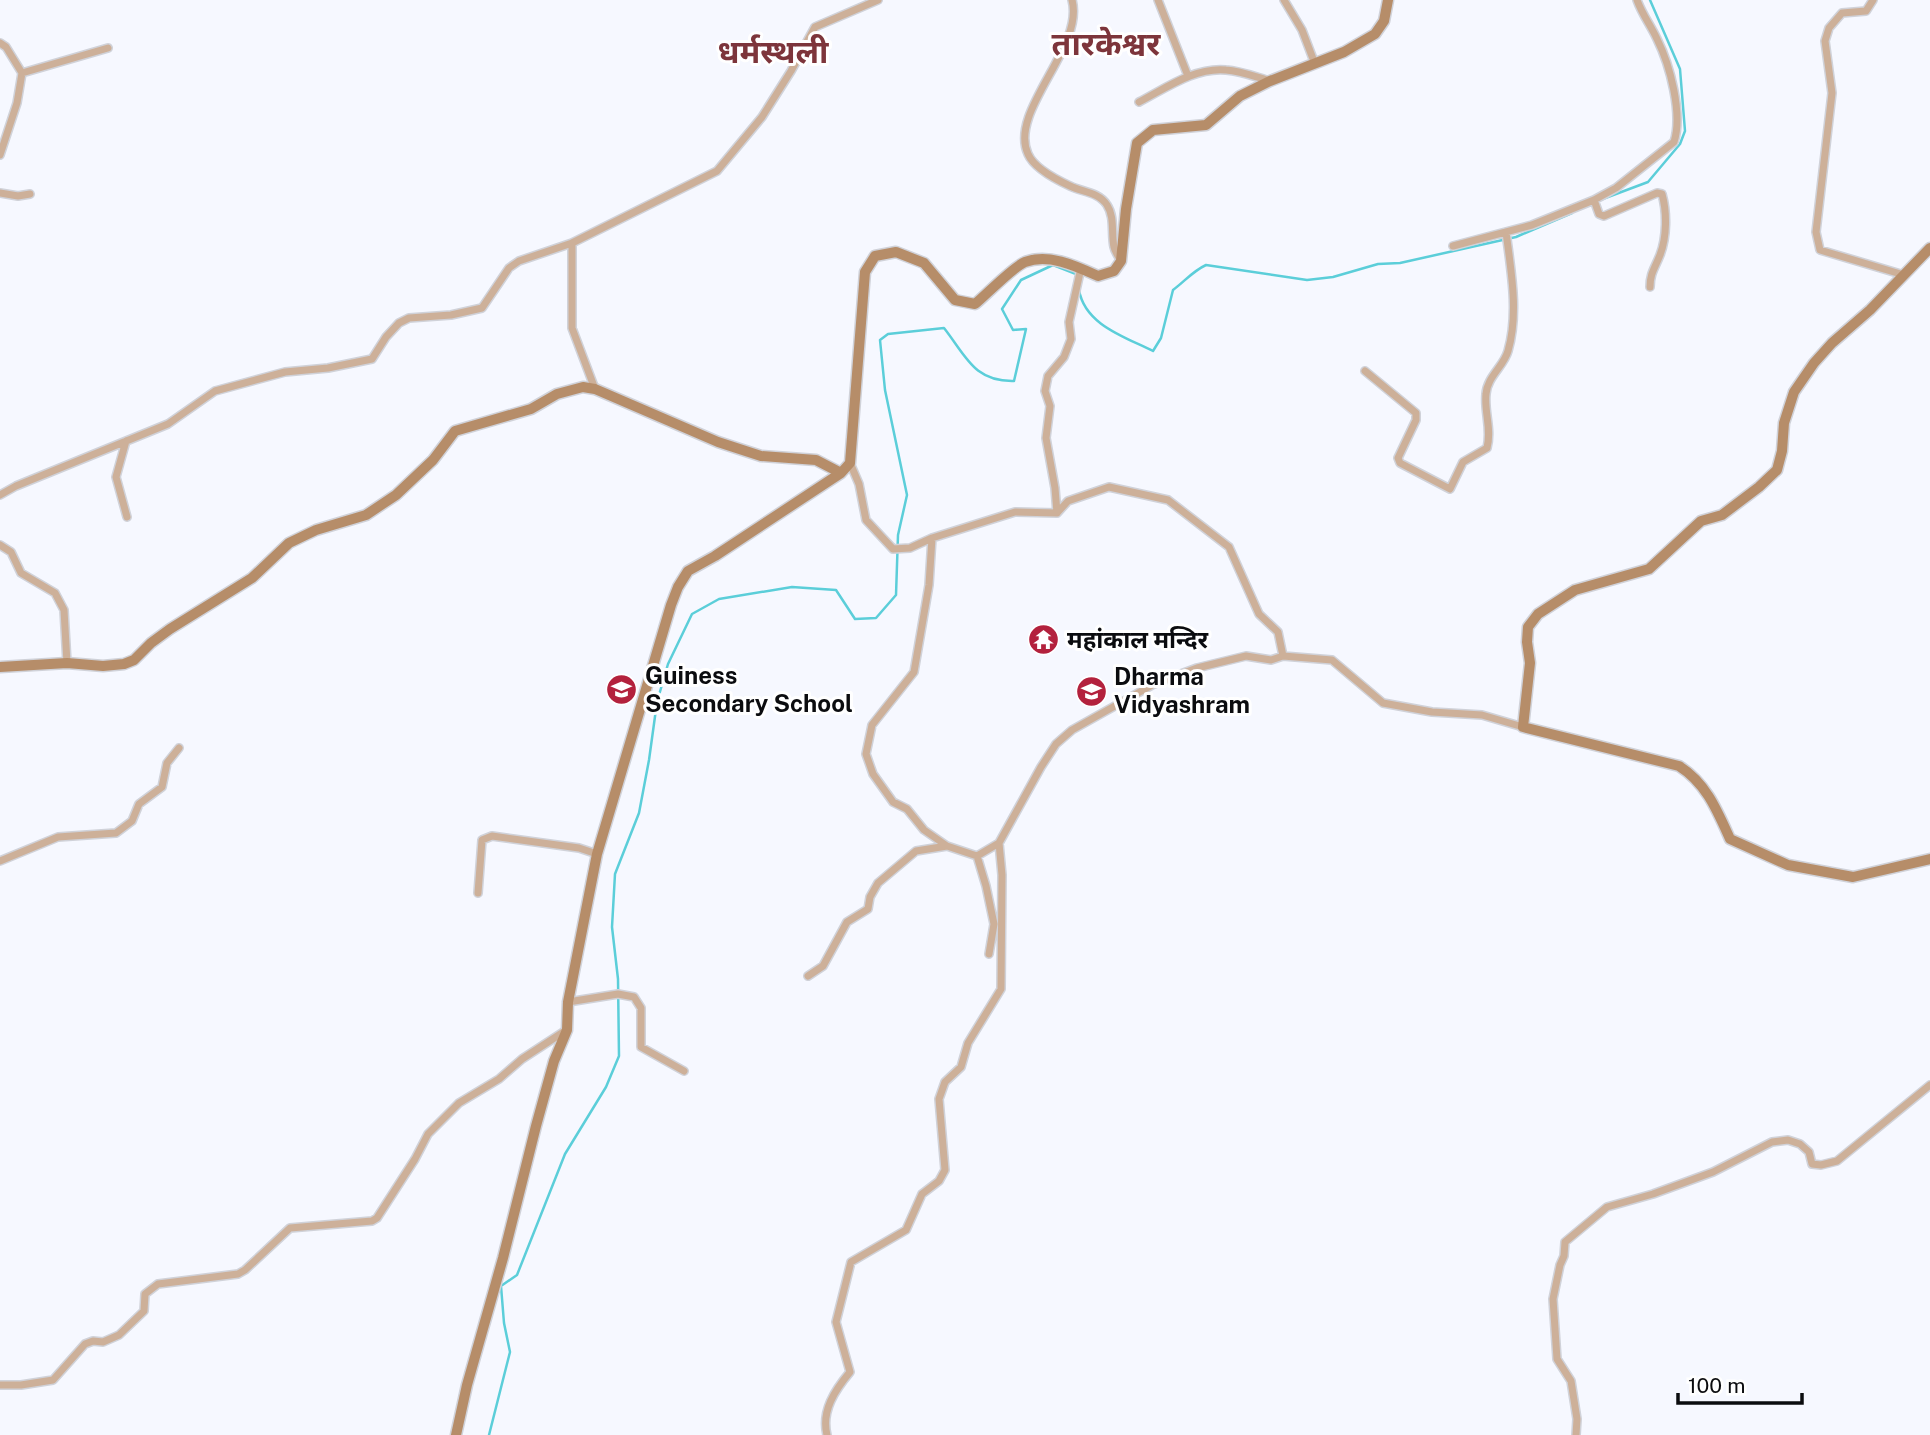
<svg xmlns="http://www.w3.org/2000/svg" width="1930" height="1435" viewBox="0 0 1930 1435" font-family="'Public Sans','Noto Sans Devanagari',sans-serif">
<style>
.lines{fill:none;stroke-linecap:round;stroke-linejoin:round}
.stream{stroke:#5bced9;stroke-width:2.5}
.street-casing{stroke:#d0d2d9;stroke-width:10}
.secondary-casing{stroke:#d0d2d9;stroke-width:13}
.street{stroke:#cdb099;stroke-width:7}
.secondary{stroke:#b68d69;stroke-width:10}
.labels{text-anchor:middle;stroke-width:6;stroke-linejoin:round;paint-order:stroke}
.poi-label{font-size:24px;font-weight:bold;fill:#0b0c0f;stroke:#fff;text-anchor:start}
.district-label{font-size:32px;font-weight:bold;fill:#7d353b;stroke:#fff}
</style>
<rect width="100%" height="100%" fill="#f6f8ff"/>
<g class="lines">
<path class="stream" d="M1600,200L1648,182L1680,144L1685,131L1680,69L1650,0
M1079,290C1085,325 1125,337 1153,351L1161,338L1173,290C1185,281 1193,271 1206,265L1307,280L1333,277L1378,264L1400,263L1516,237L1572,213
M489,1435L510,1352L504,1323L501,1286L517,1275L565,1154L606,1087L619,1056L618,979L612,927L615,874L639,813L649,760L657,702L668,664L692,614L719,599L792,587L836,590L855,619L876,618L896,595L898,535L907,495L885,390L880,340L888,334L944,328C966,356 974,382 1014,381L1026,329L1013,330L1002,309L1021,280L1053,265L1076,274L1077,277"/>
<defs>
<path id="street" d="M1072,0C1085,47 1008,111 1028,154C1034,168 1057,180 1070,186C1082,192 1099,192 1107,205C1115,217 1111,233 1114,247C1115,252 1119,257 1121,261
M1158,0L1188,76
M1284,0L1302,30L1315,64
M1873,0L1866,11L1842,13L1829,28L1825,41L1832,93L1816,232L1820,250L1904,275
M0,43L6,47L22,73
M1139,102C1166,88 1195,67 1226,70C1241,71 1256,77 1270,81
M0,155L17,103L22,73L108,48
M0,193L18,196L30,194
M1594,200L1599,214L1604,216L1657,193L1662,194C1667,212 1667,237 1660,255C1655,268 1650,273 1650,287
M1453,246L1532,225L1594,200L1616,188L1674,142C1683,114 1670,65 1657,39C1651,26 1642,14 1637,0
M1365,371L1416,413V420L1398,458L1400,463L1450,489L1463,462L1487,448C1492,429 1484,412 1486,394C1487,377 1504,366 1508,351C1519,313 1511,271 1506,232
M595,389L572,328V243L717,171L762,117L791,71L815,27L878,0
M126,441L116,477L127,517
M850,463L859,484L866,520L893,549L910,548L932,538L1015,512L1057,513L1068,501L1109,487L1168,500L1229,547L1259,614L1278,632L1283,656
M0,495L16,486L168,424L215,391L285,372L328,368L372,359L386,337L399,323L409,318L451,315L482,308L509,268L519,261L572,243
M1057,513L1055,488L1046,438L1050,406L1045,391L1048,376L1064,357L1071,339L1069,322L1081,268
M932,538L929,585L914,672L872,725L866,754L873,774L893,802L907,809L924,830L947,846
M0,545L11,552L21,573L55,593L64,610L67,663
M977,856L986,886L994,924L989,954
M0,861L58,837L116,833L132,821L139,804L162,787L167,763L179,748
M478,893L482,840L492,836L579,848L597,854
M808,976L823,966L847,922L868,909L870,897L878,883L916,851L947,846L977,856L999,843L1041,767L1056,744L1072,730L1154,684L1197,668L1246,656L1271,660L1283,656L1332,660L1383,703L1432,712L1482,715L1523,727
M568,1002L618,994L634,997L641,1008V1047L684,1071
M0,1385H21L53,1380L85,1344L93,1341L103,1342L119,1335L144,1311L145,1294L158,1284L238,1274L245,1270L290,1228L372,1221L377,1218L415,1159L428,1134L459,1103L499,1079L522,1059L565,1031
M827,1435C821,1411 835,1390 850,1372L836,1322L851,1262L906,1230L922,1194L939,1181L945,1170L939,1099L945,1082L961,1067L968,1043L1001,989L1002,875L999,843
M1576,1435L1577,1419L1571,1381L1557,1359L1553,1299L1560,1265L1564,1256L1565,1242L1607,1207L1653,1194L1713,1172L1772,1142L1788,1140L1800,1144L1809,1152L1812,1164L1821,1165L1837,1161L1930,1085"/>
<path id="secondary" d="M1930,248L1870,310L1832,343L1814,363L1794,392L1784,423L1782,451L1777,470L1759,487L1722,515L1701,521L1649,569L1575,590L1538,614L1528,627L1527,642L1530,663L1523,727L1679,766C1706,783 1717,810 1730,839L1788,865L1853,877L1930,859
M0,667L67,663L103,666L124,664L134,660L151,643L170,629L252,578L289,543L316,530L366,515L396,495L433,460L455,431L531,409L557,394L583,387L595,389L718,442L761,456L816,460L841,473
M456,1435L467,1385L503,1258L536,1126L554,1061L567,1030L568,1002L597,854L671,605L678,587L688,571L715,556L841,473L850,463L865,272L875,256L896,252L924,263L955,300L975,304C986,295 1014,266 1025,262C1049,253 1076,266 1098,276L1114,271L1121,261L1126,209L1137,143L1153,130L1206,125L1240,96L1270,81L1344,52L1375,34L1384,21L1388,0"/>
</defs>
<use href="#street" class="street-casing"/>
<use href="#secondary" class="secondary-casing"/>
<use href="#street" class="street"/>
<use href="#secondary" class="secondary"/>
</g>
<defs>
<symbol id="temple-disc" viewBox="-11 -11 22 22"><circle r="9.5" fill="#b3213d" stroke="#fff"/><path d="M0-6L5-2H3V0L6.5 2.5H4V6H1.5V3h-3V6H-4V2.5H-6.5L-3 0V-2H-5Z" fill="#fff"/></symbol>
<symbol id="school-disc" viewBox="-11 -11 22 22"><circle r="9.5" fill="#b3213d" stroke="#fff"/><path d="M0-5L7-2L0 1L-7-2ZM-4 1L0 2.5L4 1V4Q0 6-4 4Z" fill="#fff"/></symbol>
</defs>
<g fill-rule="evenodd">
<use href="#temple-disc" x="1026" y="622" width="35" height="35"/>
<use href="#school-disc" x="604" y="672" width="35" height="35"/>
<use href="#school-disc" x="1074" y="674" width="35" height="35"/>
</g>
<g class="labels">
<g class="poi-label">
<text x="1067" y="648">महांकाल मन्दिर</text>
<text x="645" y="684">Guiness<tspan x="645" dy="28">Secondary School</tspan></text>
<text x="1114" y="685">Dharma<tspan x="1114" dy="28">Vidyashram</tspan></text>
</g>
<g class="district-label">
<text x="1106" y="55">तारकेश्वर</text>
<text x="773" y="63">धर्मस्थली</text>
</g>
</g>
<path d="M1678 1393v10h124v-10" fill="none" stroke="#0b0c0f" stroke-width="3.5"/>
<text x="1688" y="1393" font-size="21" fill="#0b0c0f" stroke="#ffffff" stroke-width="5" paint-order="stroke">100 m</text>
</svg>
